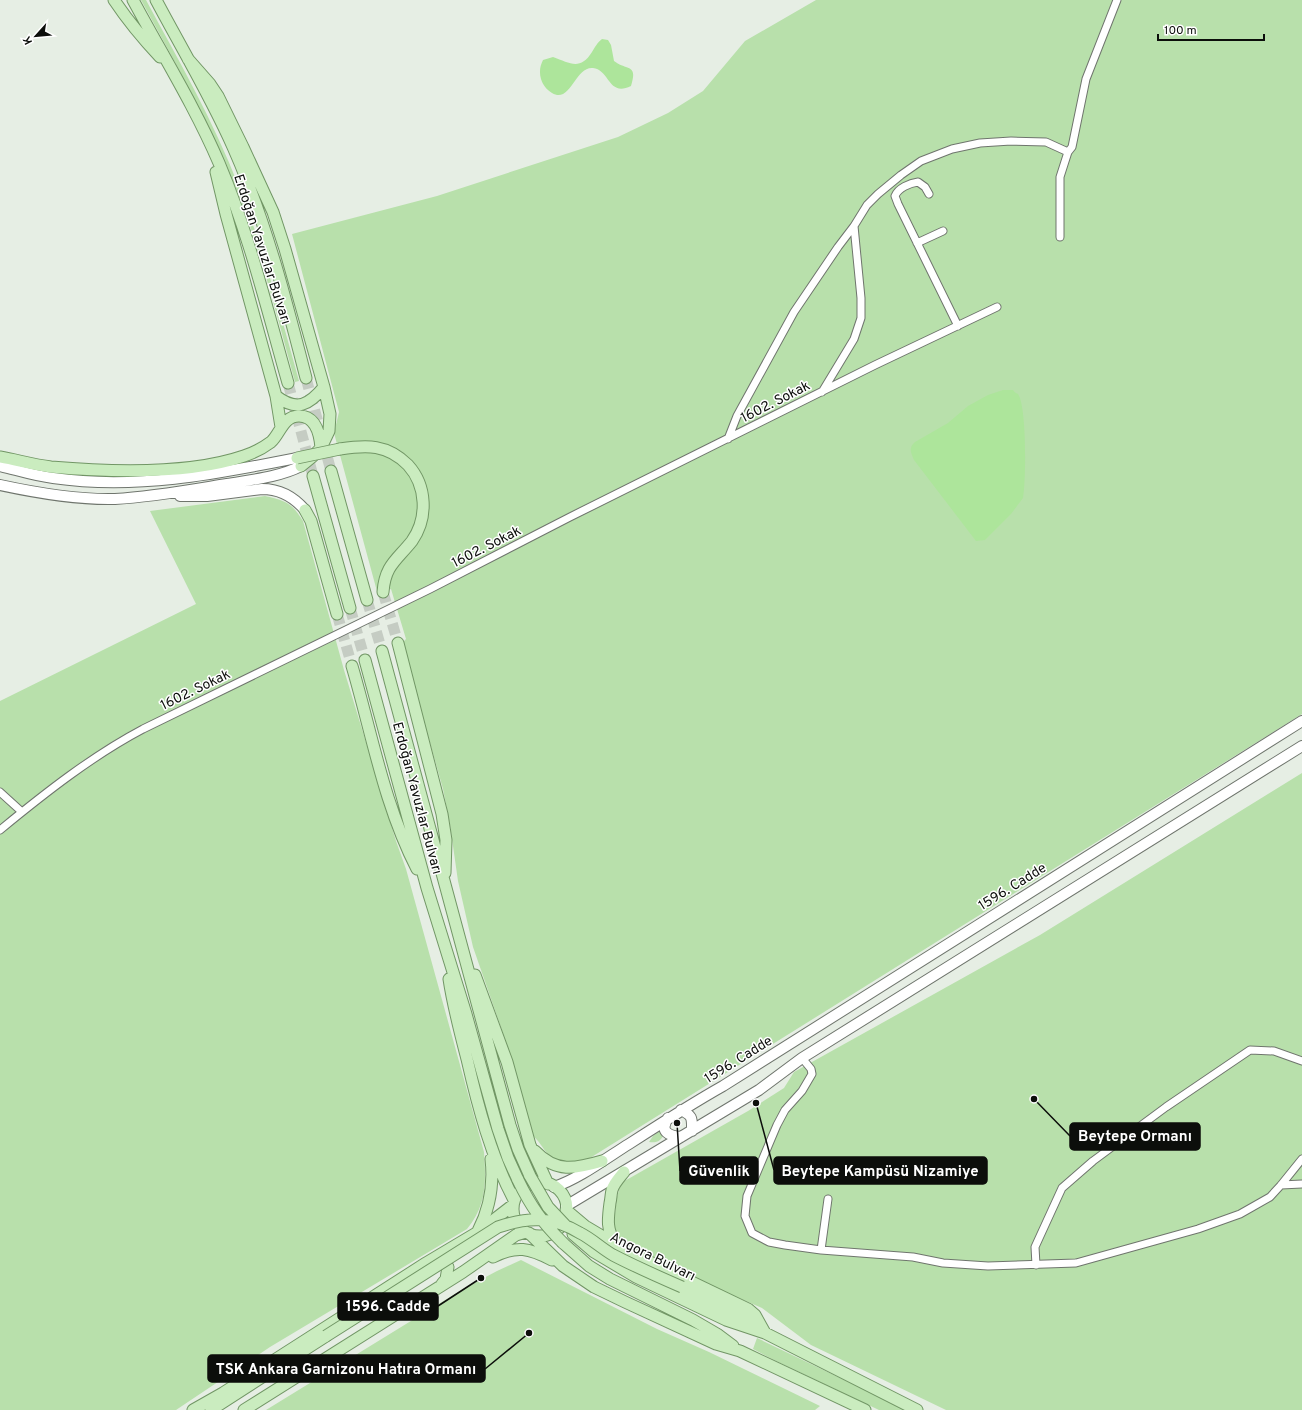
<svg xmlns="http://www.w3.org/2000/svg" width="1302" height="1410" viewBox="0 0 1302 1410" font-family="Overpass,sans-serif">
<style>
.green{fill:#b8e0ab}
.water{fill:#ade59b}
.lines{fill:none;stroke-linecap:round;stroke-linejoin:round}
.primary-tunnel{stroke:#c5ccc3;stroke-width:11;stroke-dasharray:11 5.5;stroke-linecap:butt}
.minor-casing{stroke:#6f756d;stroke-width:9}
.secondary-casing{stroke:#6f756d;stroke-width:12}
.primary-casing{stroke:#719665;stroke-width:13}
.minor{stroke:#fff;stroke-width:7}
.secondary{stroke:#fff;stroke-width:10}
.primary{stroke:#caecbf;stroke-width:11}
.primary-bridge-casing{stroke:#719665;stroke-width:13;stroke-linecap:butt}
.primary-bridge{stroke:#caecbf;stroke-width:11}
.labels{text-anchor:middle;stroke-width:3;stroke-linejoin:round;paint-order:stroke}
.street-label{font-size:14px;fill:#0c0e0b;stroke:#fff}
.leader{fill:none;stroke:#0c0e0b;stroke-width:1.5}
.callout-dot{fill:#0c0e0b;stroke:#fff;stroke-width:1.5}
.callout{fill:#0c0e0b;stroke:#0c0e0b;stroke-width:1.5}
.callout-label{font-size:15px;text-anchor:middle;font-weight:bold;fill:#fff}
</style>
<rect width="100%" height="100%" fill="#e6eee4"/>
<path class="green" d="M141,0H146C179,61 214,122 239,187C264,250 281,316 299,381L295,382C278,319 262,256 239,196C212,128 176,64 141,0Z
M816,0H1302V714L590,1158C578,1164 559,1165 548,1154C543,1149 540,1142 534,1137L513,1062L473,947L458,881L450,825L443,789L402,643L406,639L391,589L378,595L334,433L339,412L292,234L437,196L618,137L668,113L703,91L745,41Z
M265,496C286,501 291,502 303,521L344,670L396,841L406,869L484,1152C486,1181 487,1205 467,1229L270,1347L176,1410H0V701L196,604L150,511Z
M1302,773V1410H946L811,1345L762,1308L699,1281L684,1272L641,1252L621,1240L614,1230V1222L617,1197L621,1183L748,1111L784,1088L794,1072L1040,935Z
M658,1132H661L663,1136C660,1142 655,1143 649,1142L653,1136Z
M521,1260L657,1329L709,1352L820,1406L815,1410H266L463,1289L497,1271Z
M757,1338L907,1410H879L776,1361L753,1349Z"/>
<path class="water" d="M602,39L608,40L611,45L614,61C627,71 638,63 631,86C608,97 610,70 593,68C575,66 571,104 552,93C546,89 543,85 541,79C539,72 540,66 543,60L553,57C570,63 580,71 592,52C595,47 597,43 602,39Z
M1003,390H1013C1014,392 1016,393 1018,394C1027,407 1026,481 1023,498L1011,514L985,540L976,541L914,460C911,453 908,448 915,442L948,423L968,406L988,395Z"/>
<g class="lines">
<path class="primary-tunnel" d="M306,378L331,471
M288,383L313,476
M383,592L398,643
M367,600L382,651
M350,608L365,660
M337,614L352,666"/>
<defs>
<path id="minor" d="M929,194L925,187L918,182C910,183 898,188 895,196L898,204L958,326
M1060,237V177L1068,152
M917,243L943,231
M822,392L854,339L861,318V298L854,226L867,205L878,194L901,175L921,161L952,149L980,143L1011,141L1046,142L1068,152L1072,147L1086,79L1117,0
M728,439L737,416L794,312L838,247L854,226
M0,792L22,812
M0,830C45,793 92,756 143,729L430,589L570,517L875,365L997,307
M802,1058L811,1069L812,1074L802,1091L785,1110L777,1125L747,1196L745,1216L752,1233L769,1242L785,1245L821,1250L913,1257L943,1263L988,1266L1076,1263L1198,1229L1240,1214L1270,1197L1281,1185L1302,1159
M1281,1185L1302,1184
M821,1250L828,1199
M1036,1265L1035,1247L1062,1188L1093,1161L1166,1107L1250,1050L1274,1051L1302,1061"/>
<path id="secondary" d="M0,466C17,470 35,476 53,478C137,490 216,474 297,458
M0,485C37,493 77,500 115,499C152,497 190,490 227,484C250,480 280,477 301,466
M180,496H207L262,489C280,489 293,496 305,510
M681,1110C693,1116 692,1118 692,1131
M668,1118C659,1132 669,1136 681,1137
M554,1187C577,1180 608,1157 629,1144C660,1124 691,1104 723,1086L1302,721
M566,1206L759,1090L802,1058L1302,746"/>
<path id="primary" d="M114,0C128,21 143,39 160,57
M133,0C162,54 195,107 219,163C249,234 267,309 288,383
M156,0C182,49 211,97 233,147C266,221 286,300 306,378
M188,59L210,84L218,96L243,147L273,212L285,249L324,387L330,414L329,431L321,448L312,457L301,466
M216,172L226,214L276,396L281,427
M276,396C297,412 309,405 324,387
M340,449C367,445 387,444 408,465C427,486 428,518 412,541C397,560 385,565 383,592
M0,457C17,460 34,465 51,467C109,472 189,475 244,456C253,453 263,448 271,442C280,434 283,416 299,416C316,416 320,435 321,448
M331,471L367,600
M313,476L350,608
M305,510L311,521L337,614
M398,643L442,814L446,840L445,873
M382,651L510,1125L518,1149L530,1176
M365,660L427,888L466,1014L498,1129L508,1158L518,1180
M352,666C372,734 384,805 417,869
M475,975L507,1062L530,1145L548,1184
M449,979C453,1006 460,1032 467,1059C478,1107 491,1156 514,1200
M535,1151C556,1173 575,1169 602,1161
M513 1209a27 27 0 1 1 54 0a27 27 0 1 1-54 0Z
M566,1210L585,1226L627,1251L748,1309L755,1315L765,1333
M478,1231C490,1208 494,1185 491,1159
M529,1233L563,1266L594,1287L625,1302L716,1344L740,1351L865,1410
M573,1234L594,1252L636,1277L726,1320L765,1333L917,1410
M563,1243L589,1266L610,1279L693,1320L717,1334L733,1346
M616,1243C606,1231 608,1218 610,1203C611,1199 611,1194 612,1190C614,1183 620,1177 624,1172
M493,1257C517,1245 529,1248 552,1260
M433,1263H443L448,1267L446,1279L442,1284
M682,1287L747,1318L757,1326
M193,1410L223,1393L426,1263L478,1232L513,1205
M211,1410L326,1336
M244,1410L463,1272L516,1235L526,1232"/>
</defs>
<use href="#minor" class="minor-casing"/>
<use href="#secondary" class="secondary-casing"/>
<use href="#primary" class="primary-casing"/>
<use href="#minor" class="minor"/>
<use href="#secondary" class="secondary"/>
<use href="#primary" class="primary"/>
<defs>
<path id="primary-bridge" d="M297,458L340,449
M530,1176L548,1207L565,1225
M518,1180C531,1207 542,1222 563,1243
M326,1336L498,1227C528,1217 552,1216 580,1233C592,1239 601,1248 613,1255C636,1267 659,1277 682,1287"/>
</defs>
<use href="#primary-bridge" class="primary-bridge-casing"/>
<use href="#primary-bridge" class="primary-bridge"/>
</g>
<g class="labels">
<g class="street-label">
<text transform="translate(263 249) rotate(72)" y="5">Erdoğan Yavuzlar Bulvarı</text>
<text transform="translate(775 401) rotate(-27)" y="5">1602. Sokak</text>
<text transform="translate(486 546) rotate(-27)" y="5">1602. Sokak</text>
<text transform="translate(195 689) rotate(-26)" y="5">1602. Sokak</text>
<text transform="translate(418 798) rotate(75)" y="5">Erdoğan Yavuzlar Bulvarı</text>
<text transform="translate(1012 886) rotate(-32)" y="5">1596. Cadde</text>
<text transform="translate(738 1059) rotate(-32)" y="5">1596. Cadde</text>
<text transform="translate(653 1256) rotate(26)" y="5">Angora Bulvarı</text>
</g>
</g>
<path class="leader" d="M1034 1099L1070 1136M756 1103L774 1170M677 1123L680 1171M481 1278L438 1306M529 1333L485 1369"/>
<g class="callout-dot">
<circle cx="1034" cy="1099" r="4"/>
<circle cx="756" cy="1103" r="4"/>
<circle cx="677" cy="1123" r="4"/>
<circle cx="481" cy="1278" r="4"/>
<circle cx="529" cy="1333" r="4"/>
</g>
<g class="callout">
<rect x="1070" y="1123" width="130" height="27" rx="4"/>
<rect x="774" y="1157" width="213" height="27" rx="4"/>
<rect x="680" y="1157" width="78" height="27" rx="4"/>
<rect x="338" y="1293" width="100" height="27" rx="4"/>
<rect x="208" y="1355" width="277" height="27" rx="4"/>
</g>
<g class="callout-label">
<text x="1135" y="1141">Beytepe Ormanı</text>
<text x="880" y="1176">Beytepe Kampüsü Nizamiye</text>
<text x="719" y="1176">Güvenlik</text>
<text x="388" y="1311">1596. Cadde</text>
<text x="346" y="1374">TSK Ankara Garnizonu Hatıra Ormanı</text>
</g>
<g transform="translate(36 36) rotate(243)" stroke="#ffffff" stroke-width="3" paint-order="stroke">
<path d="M0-3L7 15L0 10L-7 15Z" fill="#0c0e0b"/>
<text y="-6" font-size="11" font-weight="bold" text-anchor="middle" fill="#0c0e0b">K</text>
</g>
<path d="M1158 34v6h106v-6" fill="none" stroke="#0c0e0b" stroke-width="2"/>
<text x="1164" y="34" font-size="12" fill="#0c0e0b" stroke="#ffffff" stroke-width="3" paint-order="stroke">100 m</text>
</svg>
